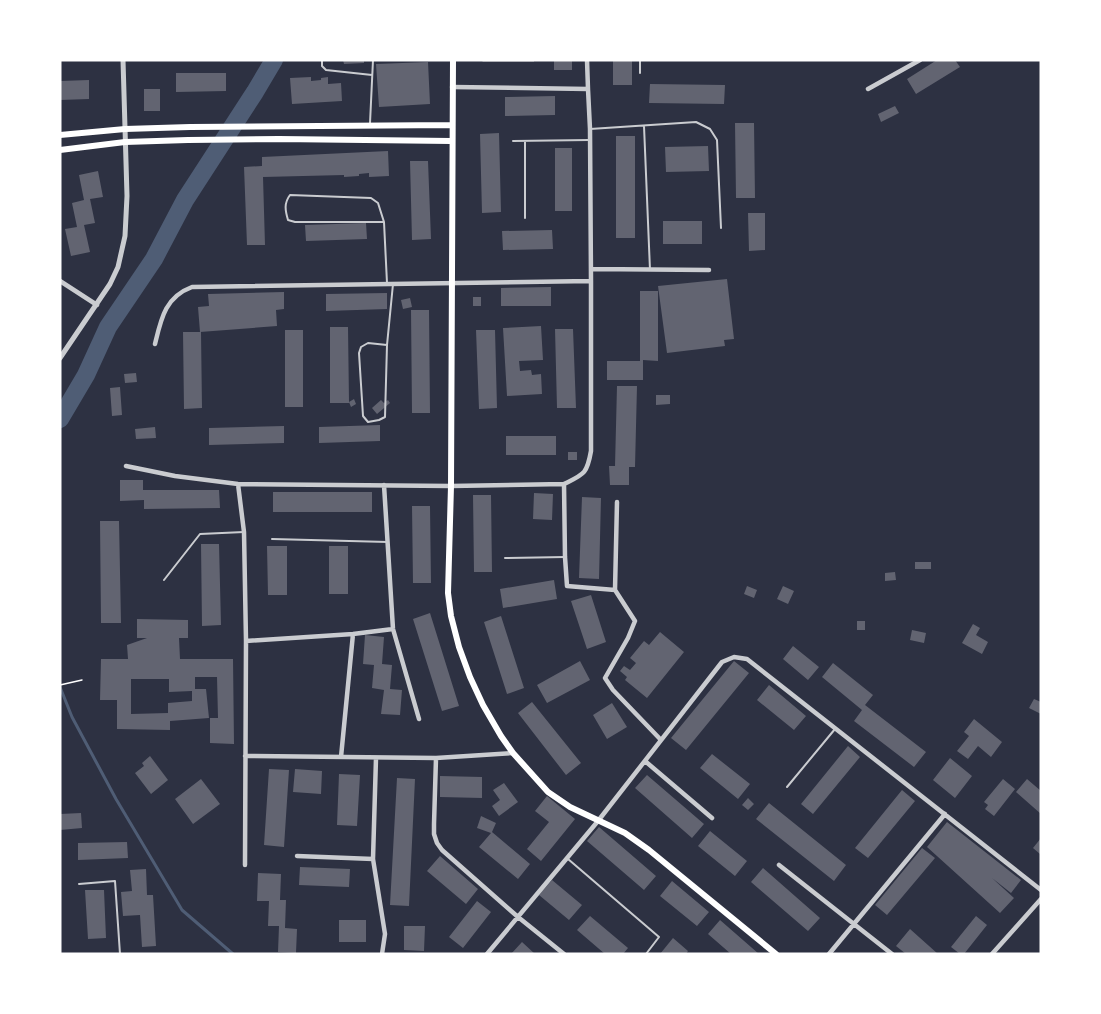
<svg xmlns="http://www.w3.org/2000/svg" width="1101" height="1014" viewBox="0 0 1101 1014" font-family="'Roboto Serif',serif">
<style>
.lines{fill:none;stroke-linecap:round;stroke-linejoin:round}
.stream{stroke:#4f5d75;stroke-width:3}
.river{stroke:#4f5d75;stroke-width:18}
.building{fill:#626471;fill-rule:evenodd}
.path{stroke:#fff;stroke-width:1.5}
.service{stroke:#caccd0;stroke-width:2}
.minor{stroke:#caccd0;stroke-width:4.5}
.tertiary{stroke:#caccd0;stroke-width:5}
.secondary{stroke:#fff;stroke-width:6}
</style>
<rect width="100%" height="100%" fill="#2d3142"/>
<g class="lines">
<path class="stream" d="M60,425L64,413
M60,687L72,717L116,799L182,910L233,954"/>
<path class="river" d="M60,419L86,375L108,327L154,259L185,200L255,92L274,60"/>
</g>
<path class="building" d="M343,60H364V63L344,64Z
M481,60H534V62H483Z
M554,60H572V70H554Z
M613,60H632V85H613Z
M937,60H955L960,67L916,94L907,79Z
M428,62L430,104L379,107L376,64Z
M176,73H226V91L176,92Z
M311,77V81L321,80V78L328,77V84L341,83L342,101L292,104L290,78Z
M89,80V99L60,100V81Z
M650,84L725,85L724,104L649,103Z
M144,89H160V111H144Z
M555,96V115L505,116V97Z
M895,106L899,113L881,122L878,114Z
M735,123H754L755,198H736Z
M499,133L501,212L482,213L480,134Z
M616,136H635V238H616Z
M708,146L709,171L666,172L665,147Z
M555,148H572V211H555Z
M388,151L389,176L369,177V173L359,174V176L344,177V175L263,177L265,245H247L244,167L262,166V157Z
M410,161H428L431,239L412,240Z
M98,171L103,197L90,199L95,223L84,225L90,252L71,256L65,229L77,227L72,203L84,200L79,175Z
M748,213H765V250L749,251Z
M663,221H702V244H663Z
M366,223L367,239L306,241L305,225Z
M552,230L553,249L503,250L502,231Z
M727,279L734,339L724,340L725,346L667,353L658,286Z
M551,287V306H501V288Z
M640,291H658V361L643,360V380H607V361H640Z
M284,292V309L276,310L277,326L200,332L198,307L209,306L208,294Z
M387,293V309L326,311V294Z
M473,297H481V306H473Z
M410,298L412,307L403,309L401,300Z
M411,310H429L430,413H412Z
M541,326L543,360L519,361L520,371L531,370L532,375L541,374L542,394L507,396L503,328Z
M330,327H348L349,402L354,399L356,404L351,407L349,402V403H330Z
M555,329H573L576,408H557Z
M285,330H303V407H285Z
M476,330H495L497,408L479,409Z
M183,332H201L202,408L184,409Z
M136,373L137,382L125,383L124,374Z
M617,386H637L635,467H629V485H610L609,466H615Z
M120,387L122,415L112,416L110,388Z
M656,395H670V404L656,405Z
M381,400L384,403L388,400L390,403L377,414L372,408Z
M380,425V441L319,443V427Z
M284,426V443L209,445V428Z
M155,427L156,438L136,439L135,429Z
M506,436H556V455H506Z
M568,452H577V460H568Z
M120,480H143V490H219L220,508L144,509V500L120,501Z
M273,492H372V512H273Z
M534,493L553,494L552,520L533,519Z
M473,495H491L492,572H474Z
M582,497L601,498L599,579L579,578Z
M412,506H430L431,583H413Z
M100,521H119L121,623H101Z
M201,544H219L221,625L202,626Z
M267,546H287V595H268Z
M329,546H348V594H329Z
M915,562H931V569H915Z
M895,572L896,580L885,581V573Z
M554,580L557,599L503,608L500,589Z
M747,586L757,590L754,598L744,594Z
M783,586L794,591L788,604L777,599Z
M591,595L606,642L587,649L571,601Z
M430,613L459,706L442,711L413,619Z
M501,616L524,688L507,694L484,622Z
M137,619L188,620V638H179L180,659H233L234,744L210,743V718H218L217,677H195V689H206L209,718L170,721V730L117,729V700H100L101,659H128L127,645L147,638H137ZM131,679H169V692L192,691V701L168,703V713L131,714Z
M857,621H865V630H857Z
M973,624L980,628L976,635L988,642L982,654L962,643Z
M912,630L926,633L924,643L910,640Z
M660,632L684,652L647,698L625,680L627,677L620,671L624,666L630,670L636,663L630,658L644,641L649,645Z
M365,635L384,637L382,664L392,665L390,689L402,690L400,715L381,714L384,690L372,688L374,665L363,664Z
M793,646L819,667L808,680L783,659Z
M580,661L590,680L547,703L537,685Z
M734,661L749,673L686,750L671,738Z
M833,663L873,695L865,705L926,752L914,767L854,721L862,710L822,677Z
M769,685L806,716L794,730L757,700Z
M1034,699L1041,702V714L1029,708Z
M532,702L581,763L566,775L518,713Z
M612,703L627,727L607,739L593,715Z
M974,719L1002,742L991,757L978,746L968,759L957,751L969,736L964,732Z
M848,746L860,757L813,814L801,804Z
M712,754L750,784L738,799L700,768Z
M150,756L168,780L151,794L135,773L144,766L142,763Z
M950,758L972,776L955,798L933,780Z
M269,769L289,770L284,847L264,845Z
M295,769L322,771L321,794L293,792Z
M339,774L360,775L357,826L337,825Z
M647,775L704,824L692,838L635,788Z
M440,776L482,777V798L440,797Z
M397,778L415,779L409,906L390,905Z
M201,779L220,804L193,824L175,799Z
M1003,779L1015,789L994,816L985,809L988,805L984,802Z
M1027,779L1041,791V814L1016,792Z
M504,783L518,802L499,816L492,806L500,800L493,790Z
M902,790L915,801L868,858L855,848Z
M547,796L575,819L541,861L527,849L549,822L535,811Z
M748,798L754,804L748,810L742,805Z
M769,803L846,865L834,881L756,819Z
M81,813L82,828L60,830V814Z
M481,816L496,823L492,832L530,864L518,879L479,847L491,833L477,828Z
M947,822L1021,880L1011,893L992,878L1014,898L1000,913L927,847Z
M599,827L656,876L644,890L587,841Z
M710,831L747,861L735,876L698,846Z
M1041,838V852L1040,854L1033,848Z
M127,842L128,858L78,860V843Z
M922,848L935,858L887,915L875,905Z
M440,856L478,889L466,904L427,871Z
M300,867L350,869L349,887L299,885Z
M763,868L820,918L808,931L751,882Z
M146,869L147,895H153L156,946L142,947L140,915L123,916L121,892L132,891L130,870Z
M258,873L281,874L280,900H286L285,928L297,929L296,953L278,952L279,926H268L269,901H257Z
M552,880L582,905L569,920L539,895Z
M672,881L709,912L697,926L660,896Z
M85,890H104L106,938L88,939Z
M477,901L491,912L463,948L449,937Z
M590,916L628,948L623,954H605L577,930Z
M976,916L987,925L964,954H960L951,947Z
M339,920H366V942H339Z
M720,920L759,954H731L708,934Z
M404,926H425L424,951L404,950Z
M910,929L938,954H906L896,946Z
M673,938L688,951L686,954H660Z
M522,942L535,954H511Z"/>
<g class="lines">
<path class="path" d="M60,685L82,680"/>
<path class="service" d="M322,60V66L326,70L372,75
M640,73V60
M370,123L373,60
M644,126L650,270
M590,129L696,122L710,129L717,140L721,228
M513,141L589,140
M525,218V141
M384,222H295L288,220C285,210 284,203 290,195L371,198L378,203L384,222L387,283
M387,345L368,343L361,347L359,353L363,416L368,422L379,420L385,417L387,345L393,284
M272,539L388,542
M505,558L565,557
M164,580L200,534L244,532
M787,787L835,729
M568,859L659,937L646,954
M79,884L115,881L120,954"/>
<path class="minor" d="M587,60L588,89
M452,87L588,89L590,129L591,281
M868,89L920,60
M591,269L709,270
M60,281L97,305
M126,466L175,476L238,484L451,486L564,484C584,474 587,474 591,451V281L192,287C165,297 161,319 155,344
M238,484L244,532L246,641L245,865
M564,484L565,557L567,586L615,590
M384,485L393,629L419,719
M617,502L615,590L635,621L628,638L605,678L613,690L661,740
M246,641L353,634L393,629
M245,756L436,758L513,753
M341,757L353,634
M436,758L434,824V834L437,843L442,850L518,917L564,954
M645,761L712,818
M297,856L373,859L376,758
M373,859L385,934L382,954
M779,865L892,954
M487,954L598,821L722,662L734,657L747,659L1041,890
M829,954L945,814
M992,954L1041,899"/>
<path class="tertiary" d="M60,358L110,284L118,267L125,236L127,196L123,60"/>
<path class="secondary" d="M453,60L451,486L448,593L451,616L459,647L470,677L483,705L501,736L513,753L548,792L570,807L625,833L649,850L776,954
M60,135L125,129L190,127L451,125
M60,150L125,142L188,140L279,139L451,141"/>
</g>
<rect width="1101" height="1014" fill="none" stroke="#ffffff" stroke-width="123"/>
</svg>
